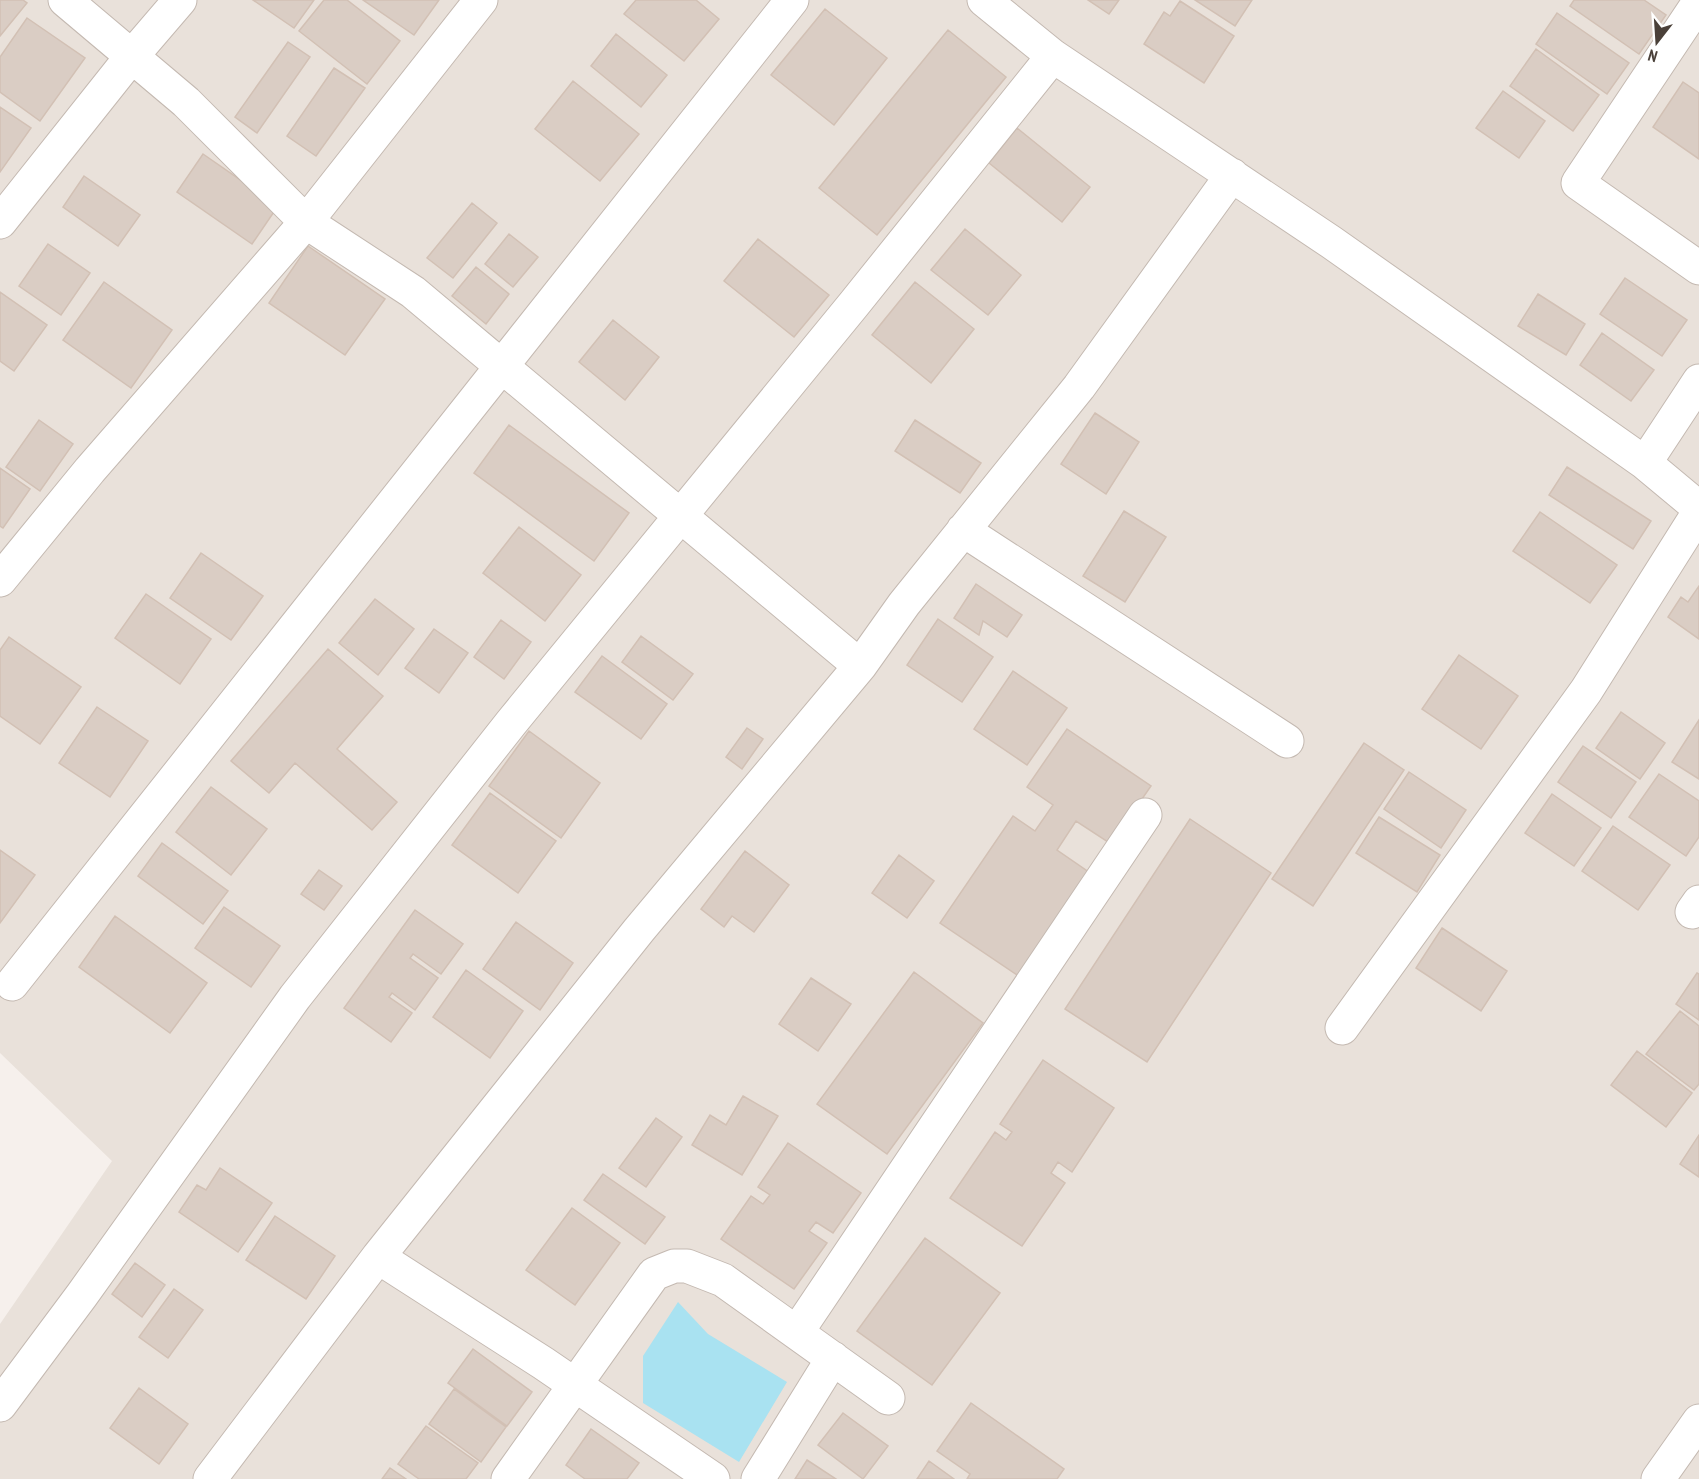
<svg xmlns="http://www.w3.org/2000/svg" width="1699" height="1479" viewBox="0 0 1699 1479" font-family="'PT Sans Narrow',sans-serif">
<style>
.residential{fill:#e9e1da}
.water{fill:#a9e2f1}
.building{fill:#dacdc4;stroke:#d2c0b4;stroke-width:1.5}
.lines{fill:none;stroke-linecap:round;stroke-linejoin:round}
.minor-casing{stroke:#c4b9b1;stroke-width:35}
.minor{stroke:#fff;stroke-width:33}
</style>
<rect width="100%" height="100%" fill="#f6f0ec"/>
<path class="residential" d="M0,0H1699V1479H0V1324L112,1161L0,1053Z"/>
<path class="water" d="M678,1302L708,1334L787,1382L739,1462L643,1403V1356Z"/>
<path class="building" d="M0,0H23L27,3L0,36Z
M253,0H314L294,28Z
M324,0H347L400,41L367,84L299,31Z
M363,0H439L414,35Z
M636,0H696L719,19L684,61L624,14Z
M1088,0H1119L1109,14Z
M1195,0H1252L1235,26Z
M1574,0H1644L1666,15L1639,54L1570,6Z
M1180,1L1234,36L1204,83L1144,44L1164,12L1170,16Z
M825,9L887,58L834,125L771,75Z
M1557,13L1629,63L1607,94L1536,44Z
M27,18L85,58L40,121L0,92V57Z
M948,30L1006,77L877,235L819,188Z
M616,34L667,75L641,107L591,66Z
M288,42L310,57L257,133L235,117Z
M1536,49L1599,95L1573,131L1510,86Z
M334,68L365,88L316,156L287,136Z
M573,81L639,134L600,181L535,129Z
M1683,82L1699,93V159L1653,127Z
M1503,91L1545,121L1519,158L1476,128Z
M0,107L31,128L0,172Z
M1017,128L1090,187L1062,222L989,163Z
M203,154L278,206L252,244L177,192Z
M84,176L140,215L118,246L63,207Z
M472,203L497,223L453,278L427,258Z
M965,229L1021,275L988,315L931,270Z
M509,234L538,257L513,287L485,264Z
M758,239L829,295L794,337L724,281Z
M48,244L90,273L61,315L19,286Z
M308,246L385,299L345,355L269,303Z
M476,267L509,294L486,324L452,296Z
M1625,278L1687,320L1662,356L1600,314Z
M104,282L172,330L131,388L63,340Z
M915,282L974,329L931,383L872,335Z
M0,292L47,325L14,371L0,361Z
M1538,294L1585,324L1566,355L1518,326Z
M613,320L659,357L625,400L579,362Z
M1602,333L1654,370L1631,401L1580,365Z
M1095,413L1139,442L1106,494L1061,464Z
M39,420L73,444L40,491L6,467Z
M915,420L981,463L960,493L895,451Z
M509,425L629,513L594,561L474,473Z
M1567,467L1651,521L1633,549L1549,495Z
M0,468L30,489L3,528L0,526Z
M1124,511L1166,537L1125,602L1083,576Z
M1540,512L1617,565L1590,603L1513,551Z
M519,527L581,575L545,621L483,573Z
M201,553L263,596L231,640L170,598Z
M976,584L1022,615L1007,637L983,621L979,635L954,618Z
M1699,586V639L1668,617L1681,597L1688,602Z
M146,594L211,639L180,684L115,638Z
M375,599L414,629L378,675L339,643Z
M938,619L993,657L962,702L907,665Z
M501,620L531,642L504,679L474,657Z
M434,629L468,653L439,693L405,668Z
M641,636L693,674L673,700L622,662Z
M9,637L81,687L40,744L0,716V650Z
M328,649L383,696L337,749L397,802L372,830L295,763L269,793L231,761Z
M1459,655L1518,696L1481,749L1422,709Z
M602,656L667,704L641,739L575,692Z
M1013,671L1067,708L1027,765L974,729Z
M97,707L148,741L110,797L59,763Z
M1621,712L1665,743L1640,779L1596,748Z
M1699,720V779L1672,762Z
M747,728L763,739L742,769L726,757Z
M1067,729L1151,786L1111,844L1076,821L1057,850L1096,877L1026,981L940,923L1013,816L1035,831L1053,805L1027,787Z
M529,731L600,783L561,838L489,786Z
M1364,743L1404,770L1313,906L1272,879Z
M1583,746L1636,782L1611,818L1558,782Z
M1409,772L1466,810L1441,848L1384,809Z
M1659,774L1699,801V837L1686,856L1629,817Z
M211,787L267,829L231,875L176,832Z
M490,793L556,841L518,893L452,845Z
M1552,794L1601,828L1574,866L1525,833Z
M1379,817L1440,855L1417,892L1356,853Z
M1190,819L1271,873L1147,1062L1065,1009Z
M1613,826L1670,865L1638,910L1582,871Z
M162,843L228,891L203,924L138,876Z
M0,850L35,875L0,923Z
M745,851L789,885L754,932L732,916L724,927L701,909Z
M899,855L934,881L907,918L872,893Z
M319,870L342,886L324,910L301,894Z
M224,907L280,946L251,987L195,948Z
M415,910L463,944L441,974L413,954L410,958L438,978L415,1010L392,993L389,997L412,1013L391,1042L344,1008Z
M115,916L207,983L170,1033L79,967Z
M516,922L573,963L540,1010L483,969Z
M1442,928L1507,971L1481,1011L1416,968Z
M466,970L523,1011L490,1058L433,1017Z
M914,972L983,1023L887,1154L817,1104Z
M1697,973L1699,974V1020L1676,1004Z
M811,978L851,1004L818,1051L779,1024Z
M1680,1011L1699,1026V1084L1694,1090L1646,1054Z
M1637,1051L1692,1093L1666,1127L1611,1085Z
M1043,1060L1114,1108L1072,1172L1058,1162L1051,1173L1065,1183L1022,1246L950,1198L995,1132L1006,1140L1012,1132L1000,1124Z
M743,1096L778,1116L742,1175L692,1145L710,1115L726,1125Z
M656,1118L682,1137L646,1187L619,1168Z
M1699,1135V1177L1680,1164Z
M788,1143L861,1193L833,1233L816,1222L809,1231L827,1243L794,1289L721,1239L751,1196L763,1204L770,1195L758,1187Z
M220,1168L272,1203L238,1252L179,1212L197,1185L206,1190Z
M603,1174L665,1217L645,1244L584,1200Z
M572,1208L620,1243L575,1305L526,1270Z
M275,1216L335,1256L306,1299L246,1260Z
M925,1238L1000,1293L932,1385L857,1331Z
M135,1263L165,1285L142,1317L112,1294Z
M174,1289L203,1310L168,1358L139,1337Z
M473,1349L532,1392L507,1426L448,1383Z
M139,1388L188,1424L159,1464L110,1428Z
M454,1389L506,1427L481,1462L429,1424Z
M971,1403L1064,1469L1057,1479H967L970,1474L937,1451Z
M843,1413L888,1446L863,1479L818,1445Z
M426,1426L478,1463L466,1479H419L398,1464Z
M591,1429L639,1463L627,1479H585L566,1465Z
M807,1460L836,1479H795Z
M929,1461L954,1479H917Z
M390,1468L406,1479H382Z"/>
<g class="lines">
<defs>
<path id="minor" d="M65,0L186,102L306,222L413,292L860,666
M984,0L1053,56L1331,242L1645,463L1699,508
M1699,2L1578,183L1699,268
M0,222L132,56L180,0
M1645,463L1699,381
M963,530L1287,741
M0,580L90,470L306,222L481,0
M1692,912L1699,902
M12,984L792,0
M1342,1028L1586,691L1699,512
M378,1257L543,1363L713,1479
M797,1332L1145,815
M0,1405L82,1295L295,997L511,723L854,304L1053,56
M210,1479L378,1257L639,930L860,666L904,604L1079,387L1232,175
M508,1479L654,1274L674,1266H687L723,1280L888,1398
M758,1479L833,1358
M1658,1479L1699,1421"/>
</defs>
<use href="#minor" class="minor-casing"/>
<use href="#minor" class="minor"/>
</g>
<g transform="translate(1657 42) rotate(197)" stroke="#ffffff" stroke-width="4.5" paint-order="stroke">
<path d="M0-4.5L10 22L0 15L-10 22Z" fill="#4a4039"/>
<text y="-9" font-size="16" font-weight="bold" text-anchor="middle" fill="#4a4039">N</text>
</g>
</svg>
